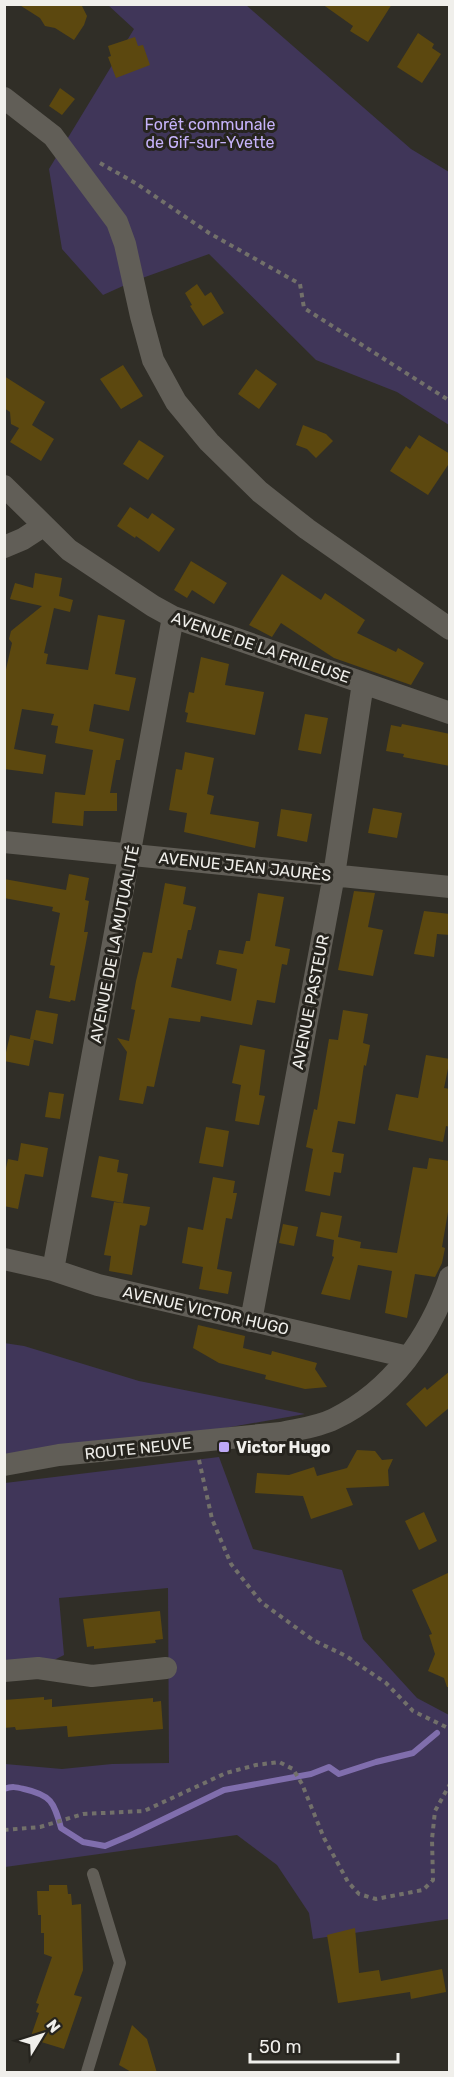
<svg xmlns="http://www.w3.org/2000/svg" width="454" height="2077" viewBox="0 0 454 2077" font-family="Rubik,sans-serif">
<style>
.green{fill:#403659}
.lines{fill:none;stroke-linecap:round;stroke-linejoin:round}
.stream{stroke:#806ead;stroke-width:6}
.building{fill:#5c480f}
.path{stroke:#72706a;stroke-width:4;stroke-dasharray:4.5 4.5;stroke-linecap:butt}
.service{stroke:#615e57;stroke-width:12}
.minor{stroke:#615e57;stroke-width:22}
.poi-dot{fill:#bea9f5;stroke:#26241e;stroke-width:2}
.labels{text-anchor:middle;stroke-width:6;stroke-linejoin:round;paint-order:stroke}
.park-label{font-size:16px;fill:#c6b3fa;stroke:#26241e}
.street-label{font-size:16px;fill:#f0efeb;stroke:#26241e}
.poi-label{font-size:16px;font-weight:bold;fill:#f0efeb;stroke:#26241e;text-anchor:start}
</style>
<rect width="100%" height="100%" fill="#302e27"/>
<path class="green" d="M108,5H246L411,149L449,172V425L397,392L316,360L209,254L134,281L103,295L62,249L49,169L134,29Z
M4,1343L24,1346L139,1381L305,1414L174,1437L5,1460Z
M219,1457L253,1549L342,1570L363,1639L417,1698L449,1715V1919L313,1939L309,1913L277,1865L237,1835L5,1867V1764L62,1769L112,1764L169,1763L168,1588L59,1598L64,1655L38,1668L5,1671V1483Z"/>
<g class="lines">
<path class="stream" d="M4,1789C12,1786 16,1787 24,1789C51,1795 54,1802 61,1828L83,1842L105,1846L131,1835L224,1790L311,1774L329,1767L339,1774L376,1762L413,1753L437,1733"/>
</g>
<path class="building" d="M18,4H81L87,16L84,25L74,40L55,28L45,26L40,18Z
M322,4H392L368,42L350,31L353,26Z
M418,33L434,44L432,48L441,54L422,83L397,67Z
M135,37L138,46L143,45L150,65L116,78L108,57L111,56L108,46Z
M60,88L75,99L62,115L49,106Z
M197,284L205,296L211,292L224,313L203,326L190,306L192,305L185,293Z
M123,365L143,396L121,409L100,379Z
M256,369L277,384L259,409L238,394Z
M4,376L45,402L32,425L54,439L41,461L10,442L19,428L11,424L10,412L4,408Z
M303,425L326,434L333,441L316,458L307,449L296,445Z
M419,435L450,454V462L428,495L390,471L406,446L410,449Z
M139,440L164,456L148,480L123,464Z
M130,507L148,519L152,513L175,529L159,552L136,536L135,538L117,526Z
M191,561L227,583L214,604L192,590L187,598L174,590Z
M35,573L62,578L59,596L73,600L70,612L54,608L44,653L48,654L46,664L88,670L98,615L125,620L115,674L136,678L129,711L94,704L89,731L124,739L120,760H116L110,793H117V811H84L83,826L52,823L55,792L85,795L93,750L55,743L58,726L51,725L54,714L22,709L14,749L46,755L43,774L4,769V678L12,643L9,639L11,631L42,606L10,599L15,583L33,588Z
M282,574L321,600L325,593L365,620L357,633L396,652L398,648L424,663L411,685L334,658L281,623L272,637L249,625Z
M201,657L229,664L225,685L264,692L255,735L186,722L188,713L185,712L189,692L194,693Z
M305,714L328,718L321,754L298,750Z
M402,724L450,734V766L403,757L404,754L386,751L391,725L401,727Z
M185,752L214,758L207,794L214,796L210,814L259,822L255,848L184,832L187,813L169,810L176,769L182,770Z
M373,808L402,813L397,838L368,833Z
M281,809L312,814L307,842L277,836Z
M69,874L89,878L85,900L89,901L84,932H88L75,1001L71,1000L70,1002L49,998L55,966L50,965L60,913L52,911L53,907L4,898V879L66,890Z
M165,883L186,887L183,904L196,907L191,930H188L182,959L177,958L171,987L231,1001L237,969L216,964L219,950L243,954L246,941H250L258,893L284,897L275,946L290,949L287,965L282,964L275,1003L257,1000L252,1025L201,1016L200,1022L169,1018L154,1087L147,1086L143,1104L119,1100L127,1052L117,1038L129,1041L135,1010L131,1009L136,981L143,952L152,953Z
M354,891L375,893L368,927L383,930L373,976L338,970Z
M424,911L450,914V935L437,934L434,957L414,954Z
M36,1010L58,1014L53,1044L30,1039Z
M343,1010L368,1014L363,1043L370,1045L366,1066L364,1065L355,1124L338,1121L332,1152L344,1154L341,1173L334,1172L330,1196L305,1191L313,1149L306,1147L314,1109L317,1110L329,1039L338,1040Z
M10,1035L34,1040L29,1066L4,1061Z
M240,1045L265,1050L259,1095L265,1096L259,1125L235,1121L241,1085L232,1083Z
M426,1055L450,1059L444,1088L450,1089V1127L446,1126L443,1142L388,1130L396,1094L418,1098Z
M49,1092L64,1094L60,1119L45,1117Z
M206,1127L229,1131L223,1167L199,1163Z
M21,1143L48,1148L43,1177L25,1174L18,1209L4,1206V1177L8,1159L18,1161Z
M99,1156L119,1160L117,1172L128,1174L123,1203L91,1197Z
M429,1158L450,1161V1200L442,1247L445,1248L442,1263L435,1277L415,1274L407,1318L385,1313L392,1271L358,1265L350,1300L321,1294L334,1257L332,1256L334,1240L316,1236L321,1212L342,1216L338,1237L361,1242L360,1248L397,1253L413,1167L427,1169Z
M213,1177L235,1181L233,1193H237L232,1219L226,1218L217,1269L232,1272L228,1294L199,1289L203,1267L182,1263L188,1227L203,1230Z
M114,1202L150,1207L147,1224L145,1226L140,1225L132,1275L109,1271L111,1256L104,1255Z
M283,1224L298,1227L294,1246L279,1243Z
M198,1325L245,1336L243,1348L271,1355L272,1351L317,1363L315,1369L327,1387L305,1389L265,1379L266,1375L219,1363L193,1348Z
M450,1371V1407L426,1427L406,1404L425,1387L427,1390Z
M357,1450L375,1451L382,1460L393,1459L388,1470L389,1486L346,1488L353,1505L311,1519L303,1496L255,1493L257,1473L289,1475L314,1467L317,1476L347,1468Z
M424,1512L437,1541L419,1550L405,1521Z
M450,1572V1687H447L444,1678L428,1671L435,1654L429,1635L432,1634L412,1590Z
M160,1611L163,1639L155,1640L156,1643L94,1649V1646L87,1647L83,1619Z
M44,1697V1700L52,1699V1707L153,1698V1702L161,1701L163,1729L68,1737L67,1726L16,1730L15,1727L4,1728V1700Z
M49,1885H67L68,1894H71L72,1905L81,1904L83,1970L74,1995L82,1997L64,2049L38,2041L39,2039L31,2036L39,2013L36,2012L39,2004L36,2003L52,1957L44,1954V1933H41V1915H38L37,1891H49Z
M355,1928L359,1973L379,1970L381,1981L442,1969L446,1992L411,1999L410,1992L338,2003L327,1935Z
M132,2025L147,2039L157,2073H133L119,2065Z"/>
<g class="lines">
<path class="path" d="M100,163L137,184L209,233L300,284L304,308L450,401
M199,1460L212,1519L231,1564L261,1602L313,1640L346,1656L386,1683L413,1711L450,1729
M4,1830L40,1827L83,1814L144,1811L226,1773L256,1765L279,1762L293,1769L302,1784L324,1838L348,1882L359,1894L376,1899L423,1890L433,1880L432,1839L435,1811L450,1784"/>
<path class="service" d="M87,2072L120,1963L93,1874"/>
<path class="minor" d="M4,98L53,136L117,222L125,244L141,316L153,360L176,402L209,442L260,492L307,529L450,629
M4,486L69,550L153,606L173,617L450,713
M4,547L23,539L43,526
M4,842L450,887
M4,1259L53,1270L98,1285L408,1357
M53,1270L173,617
M251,1321L334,875L363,683
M4,1465L59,1455L281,1433C299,1429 318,1427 334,1419C392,1391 430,1336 450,1277
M4,1671L38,1668L92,1676L166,1668"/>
</g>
<rect class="poi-dot" x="218" y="1441" width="12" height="12" rx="3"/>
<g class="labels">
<g class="park-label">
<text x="210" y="130">Forêt communale<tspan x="210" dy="18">de Gif-sur-Yvette</tspan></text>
</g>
<g class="street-label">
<text transform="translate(261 647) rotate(19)" y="6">AVENUE DE LA FRILEUSE</text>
<text transform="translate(245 866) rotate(6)" y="6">AVENUE JEAN JAURÈS</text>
<text transform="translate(114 944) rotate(-79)" y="6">AVENUE DE LA MUTUALITÉ</text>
<text transform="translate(310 1002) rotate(-79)" y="6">AVENUE PASTEUR</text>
<text transform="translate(206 1310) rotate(13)" y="6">AVENUE VICTOR HUGO</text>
<text transform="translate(138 1448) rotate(-6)" y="6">ROUTE NEUVE</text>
</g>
<g class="poi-label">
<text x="236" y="1453">Victor Hugo</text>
</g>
</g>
<rect width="454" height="2077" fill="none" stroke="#f0efeb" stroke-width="12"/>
<g transform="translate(42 2035) rotate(52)" stroke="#26241e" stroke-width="4.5" paint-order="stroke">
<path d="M0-4.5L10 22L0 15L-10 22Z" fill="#f0efeb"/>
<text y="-9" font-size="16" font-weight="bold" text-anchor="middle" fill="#f0efeb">N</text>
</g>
<path d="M250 2053v9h148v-9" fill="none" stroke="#f0efeb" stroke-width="3"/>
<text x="259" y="2053" font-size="18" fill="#f0efeb" stroke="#26241e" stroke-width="4.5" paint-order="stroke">50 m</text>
</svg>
